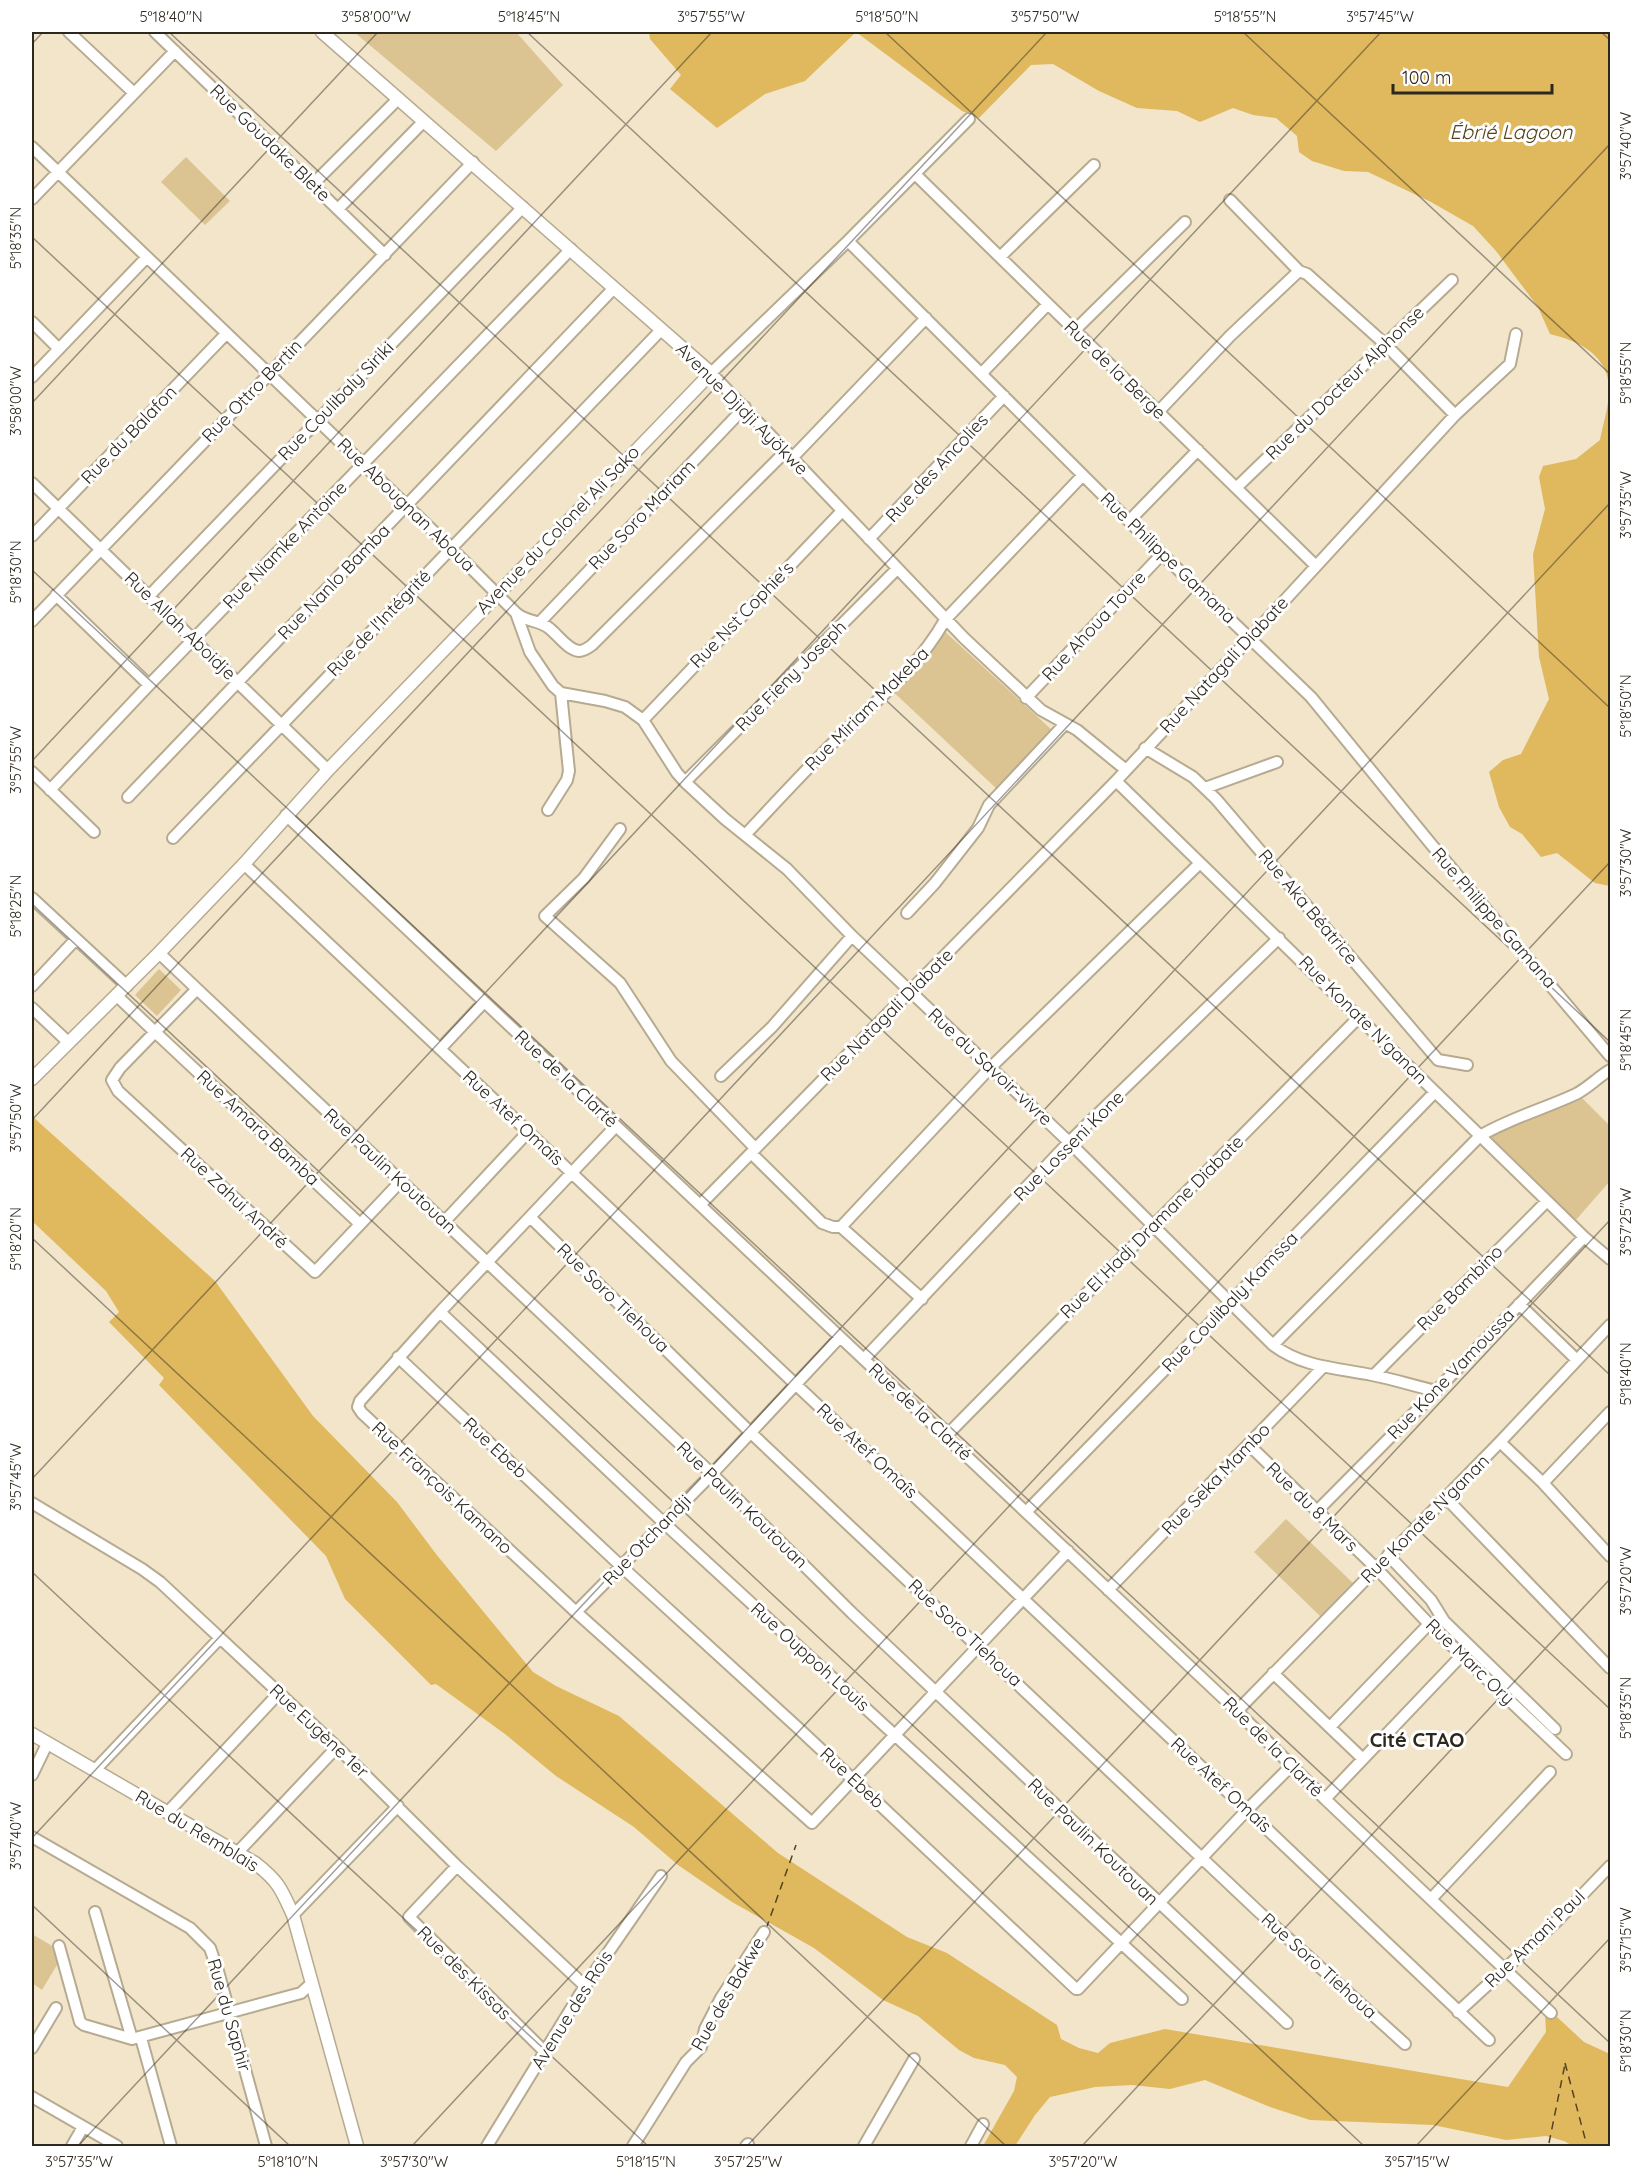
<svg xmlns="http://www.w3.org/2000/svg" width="1642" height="2178" viewBox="0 0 1642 2178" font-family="Quicksand,sans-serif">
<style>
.green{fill:#dcc492}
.water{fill:#e0b85e}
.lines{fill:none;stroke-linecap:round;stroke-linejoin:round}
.ferry{stroke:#54431d;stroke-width:1.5;stroke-dasharray:8 6;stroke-linecap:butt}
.minor-casing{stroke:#b6aa90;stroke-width:14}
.tertiary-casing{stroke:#b6aa90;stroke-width:15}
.minor{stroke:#fff;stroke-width:10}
.tertiary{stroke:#fff;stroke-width:12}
.ticks{fill:none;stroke:#2d281e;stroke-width:1.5;stroke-opacity:0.45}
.labels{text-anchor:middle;stroke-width:6;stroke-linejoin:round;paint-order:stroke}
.street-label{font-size:18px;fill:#2d281e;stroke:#fff}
.water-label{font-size:20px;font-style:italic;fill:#54431d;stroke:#fff}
.neighbourhood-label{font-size:20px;font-weight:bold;fill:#2d281e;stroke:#fff}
.neatline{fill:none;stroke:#2d281e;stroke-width:2}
.ticks-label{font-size:15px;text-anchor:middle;fill:#2d281e}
</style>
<rect width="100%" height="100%" fill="#f2e5ca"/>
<path class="green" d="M354,32H516L563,85L496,151Z
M186,157L230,201L205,225L161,182Z
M941,628L1054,732L999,791L887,686Z
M159,969L181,990L157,1016L135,995Z
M1582,1098L1610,1126V1181L1575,1221L1489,1136Z
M1286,1519L1353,1583L1321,1617L1254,1552Z
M32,1934L64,1953L42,1990L32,1983Z"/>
<path class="water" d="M649,32H1610V886L1595,883L1557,853L1541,857L1522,834L1510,827L1499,807L1489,772L1503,760L1521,754L1549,699L1539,657L1533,554L1545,509L1539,477L1543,466L1576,459L1600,440C1603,424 1609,406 1609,390C1609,355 1579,341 1550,334L1538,307L1496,251L1473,226L1431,202L1368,172L1344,171L1312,161L1299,152L1297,136L1276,118L1253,115L1233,108L1200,122L1177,111L1137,108L1099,91L1053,64L1031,65L979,118L962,111L856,32L805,81L765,94L717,128L670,89L681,75L650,39Z
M32,1116L215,1281L313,1416L397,1502L436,1554L533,1672L556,1686L619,1716L778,1853L907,1937L947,1953L1057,2025L1061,2039L1079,2048L1098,2053L1110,2043L1165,2029L1508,2087L1546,2032L1545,2013L1557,2017L1584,2042L1610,2054V2146H1573L1564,2141L1546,2136L1506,2140L1433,2125L1310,2120L1270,2107L1205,2080L1170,2089L1132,2085L1095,2087L1050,2097L1035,2115L1015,2146H983L1014,2091L1017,2077L1005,2065L974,2058L959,2050L918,2016L883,2000L814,1948L732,1902L678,1865L634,1827L556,1776L505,1734L436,1684L431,1685L345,1599L326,1556L159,1385L164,1378L109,1322L119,1312L106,1291L32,1221Z"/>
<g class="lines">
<path class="ferry" d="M766,1929L796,1845
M1565,2063L1587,2146
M1549,2143L1565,2064"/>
<defs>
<path id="minor" d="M69,32L134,93
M155,32L385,255
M969,119L848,241L711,373L964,638L1041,710L1077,730L1126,770
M32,147L451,548L516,613C526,622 539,620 549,628C558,635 568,650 579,651C584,651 588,648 592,645L786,451
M915,174L1316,566
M312,185L398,99
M32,199L175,51
M1230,200L1299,271
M338,209L424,121
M848,241L1162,554L1311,697L1431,844L1610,1056
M1000,257L1094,165
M32,322L59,349
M1074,331L1185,222
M982,373L1047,305
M32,377L147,257
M1455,415L1510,364L1516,334
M793,457L926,318
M32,483L328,770
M1237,487L1452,280
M1129,521L1198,450
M32,536L226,334
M869,539L1004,396
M56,595L149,685
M149,596L523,207
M516,613L530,652L553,686L561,693L605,701L625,707L643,720L677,773L685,782L725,819L787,869L852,936L1069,1142L1273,1345C1302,1367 1337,1368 1372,1375C1393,1379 1414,1386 1436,1391
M32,621L473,162
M540,622L745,407
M1026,698L1162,554
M643,720L842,511
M1145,748L1193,777L1216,799L1438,1060L1467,1065
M32,772L94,832
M1116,781L1584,1237L1610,1259
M685,782L897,569
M1205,788L1277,762
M50,790L149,685L571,249
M128,797L614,288
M548,810L567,780L569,771L561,693
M286,815L1237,1711L1325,1799L1551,2013
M620,829L584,878L545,916L620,983L671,1061L755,1148
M746,834C777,801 808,767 841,735C880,697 918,668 945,620L1083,475
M173,838L661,330
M244,864L1247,1810L1489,2040
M32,898L127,986
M907,913L935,883L978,828L989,805L1064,725
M32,986L76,939
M197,989L712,1474L852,1613L1287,2023
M117,996L155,1032L197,989L159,953
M32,1008L68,1042
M440,1049L484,1002
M721,1076L772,1027L852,936
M616,1126L440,1312L360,1401L358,1407L362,1413L576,1612L812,1823L1068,1551
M751,1153L822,1223L833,1227H841L922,1299
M700,1205L1116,781L1250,638L1455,415L1385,344L1307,274L1299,271L1230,336L1158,412
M530,1217L750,1432L1259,1912L1405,2044
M444,1222L528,1132
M360,1224L155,1032L120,1068L112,1080L118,1091L315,1272L401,1181
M841,1227L990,1068L1199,864
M1519,1304L1577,1360
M440,1312L664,1523L1182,1999
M1273,1345L1480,1136C1510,1118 1544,1109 1576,1094C1588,1088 1598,1077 1610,1070
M398,1357L622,1567L797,1727L1076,1989H1078L1247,1810L1291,1766
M864,1359L1069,1142L1279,938
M1374,1375L1547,1201
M946,1436L1359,1017
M1500,1442L1543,1483L1610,1556
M1249,1445L1376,1568L1429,1624L1566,1754
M1543,1483L1610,1412
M1445,1497L1610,1668
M32,1503L142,1569L160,1582L337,1747L457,1866L585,1986
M1317,1511L1436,1391L1584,1237
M1026,1512L1435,1092
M1388,1555L1431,1600L1444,1621L1555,1729
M1108,1590L1323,1367
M576,1612L712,1474L840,1337
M1273,1673L1363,1759
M1237,1711L1500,1442L1610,1325
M1330,1727L1429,1624
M95,1770L220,1638
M32,1775L47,1744
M1325,1799L1462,1655
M168,1812L279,1693
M32,1837L190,1928L210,1948L218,1971L266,2146
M237,1853L337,1747
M457,1866L409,1917L545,2052
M1431,1899L1550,1772
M95,1912L132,2039
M293,1915L398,1806
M59,1946L80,2022L84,2025L132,2039L301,1993L311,1984
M1458,2012L1558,1920L1610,1866
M141,2038L171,2146
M32,2048L56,2008
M32,2097L117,2146
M72,2146L83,2127
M487,2146L585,1986L661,1876
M633,2146L686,2062L701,2047L705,2029L721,1998L764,1932
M746,2146L748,2144
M864,2146L914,2059
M971,2146L983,2124"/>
<path id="tertiary" d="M32,1079L159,953L244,864L328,770L711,373L322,32
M32,1734L255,1863C278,1881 281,1888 293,1915L357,2146"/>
</defs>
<use href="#minor" class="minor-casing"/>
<use href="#tertiary" class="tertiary-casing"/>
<use href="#minor" class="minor"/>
<use href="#tertiary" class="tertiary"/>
</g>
<path class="ticks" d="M169,32L1610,1375M527,32L1610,1042M885,32L1610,708M1243,32L1610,374M1601,32L1610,40M32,44L43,32M32,237L1610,1709M32,403L378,32M32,570L1610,2043M32,761L712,32M32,904L1364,2146M32,1120L1047,32M32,1238L1006,2146M32,1479L1381,32M32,1572L648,2146M32,1838L1610,144M32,1905L290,2146M78,2146L1610,503M412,2146L1610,862M747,2146L1610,1220M1082,2146L1610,1579M1416,2146L1610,1938"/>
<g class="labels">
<g class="street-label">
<text transform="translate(270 143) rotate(44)" y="6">Rue Goudake Blete</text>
<text transform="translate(1115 370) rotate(44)" y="6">Rue de la Berge</text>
<text transform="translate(1345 383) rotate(-44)" y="6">Rue du Docteur Alphonse</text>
<text transform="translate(252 391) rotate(-46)" y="6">Rue Ottro Bertin</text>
<text transform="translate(336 401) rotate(-46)" y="6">Rue Coulibaly Siriki</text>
<text transform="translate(742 409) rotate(45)" y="6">Avenue Djidji Ayökwe</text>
<text transform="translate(129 435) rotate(-46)" y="6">Rue du Balafon</text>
<text transform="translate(937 468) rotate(-47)" y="6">Rue des Ancolies</text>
<text transform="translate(406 505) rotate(44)" y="6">Rue Abougnan Aboua</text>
<text transform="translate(642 515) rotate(-46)" y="6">Rue Soro Mariam</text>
<text transform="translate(558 530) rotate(-46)" y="6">Avenue du Colonel Ali Sako</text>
<text transform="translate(285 545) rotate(-46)" y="6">Rue Niamke Antoine</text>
<text transform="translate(1168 558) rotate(44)" y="6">Rue Philippe Gamana</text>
<text transform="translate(334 582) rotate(-46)" y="6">Rue Nanlo Bamba</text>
<text transform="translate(742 615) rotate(-46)" y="6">Rue Nst Cophie's</text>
<text transform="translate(379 623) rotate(-46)" y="6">Rue de l'Intégrité</text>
<text transform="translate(180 626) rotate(44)" y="6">Rue Allah Aboidje</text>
<text transform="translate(1094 626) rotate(-47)" y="6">Rue Ahoua Toure</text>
<text transform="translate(1224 665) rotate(-47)" y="6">Rue Natagali Diabate</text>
<text transform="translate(791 676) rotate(-45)" y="6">Rue Fieny Joseph</text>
<text transform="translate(867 709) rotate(-45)" y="6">Rue Miriam Makeba</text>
<text transform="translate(1308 907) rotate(50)" y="6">Rue Aka Béatrice</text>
<text transform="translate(1494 918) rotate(49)" y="6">Rue Philippe Gamana</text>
<text transform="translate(887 1015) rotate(-45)" y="6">Rue Natagali Diabate</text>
<text transform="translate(1363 1020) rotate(45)" y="6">Rue Konate N'ganan</text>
<text transform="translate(990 1067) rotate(43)" y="6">Rue du Savoir-vivre</text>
<text transform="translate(566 1079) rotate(43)" y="6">Rue de la Clarté</text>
<text transform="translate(513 1118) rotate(43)" y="6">Rue Atef Omaîs</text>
<text transform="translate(258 1128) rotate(43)" y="6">Rue Amara Bamba</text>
<text transform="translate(1069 1146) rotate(-45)" y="6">Rue Losseni Kone</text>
<text transform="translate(390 1171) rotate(43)" y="6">Rue Paulin Koutouan</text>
<text transform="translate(234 1198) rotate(43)" y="6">Rue Zahui André</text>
<text transform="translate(1152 1227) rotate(-45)" y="6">Rue El Hadj Dramane Diabate</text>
<text transform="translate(1460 1288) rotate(-45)" y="6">Rue Bambino</text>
<text transform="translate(613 1298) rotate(44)" y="6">Rue Soro Tiehoua</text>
<text transform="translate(1230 1302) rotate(-46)" y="6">Rue Coulibaly Kamssa</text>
<text transform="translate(1451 1374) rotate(-46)" y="6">Rue Kone Vamoussa</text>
<text transform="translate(920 1412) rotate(43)" y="6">Rue de la Clarté</text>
<text transform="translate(495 1448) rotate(43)" y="6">Rue Ebeb</text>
<text transform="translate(867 1451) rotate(43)" y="6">Rue Atef Omaîs</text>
<text transform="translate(1216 1479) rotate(-46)" y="6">Rue Seka Mambo</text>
<text transform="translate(442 1488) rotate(43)" y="6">Rue François Kamano</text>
<text transform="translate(742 1505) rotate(44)" y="6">Rue Paulin Koutouan</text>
<text transform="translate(1312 1507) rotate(44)" y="6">Rue du 8 Mars</text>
<text transform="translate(1425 1519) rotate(-45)" y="6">Rue Konate N'ganan</text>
<text transform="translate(647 1540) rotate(-46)" y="6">Rue Otchandji</text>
<text transform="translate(965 1633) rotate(43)" y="6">Rue Soro Tiehoua</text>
<text transform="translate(810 1657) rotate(42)" y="6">Rue Ouppoh Louis</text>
<text transform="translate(1470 1662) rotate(44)" y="6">Rue Marc Ory</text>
<text transform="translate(319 1731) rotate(43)" y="6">Rue Eugène 1er</text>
<text transform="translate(1273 1747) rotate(45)" y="6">Rue de la Clarté</text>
<text transform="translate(852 1778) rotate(43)" y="6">Rue Ebeb</text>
<text transform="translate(1221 1785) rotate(43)" y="6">Rue Atef Omaîs</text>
<text transform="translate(197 1831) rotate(31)" y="6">Rue du Remblais</text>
<text transform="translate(1093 1842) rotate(44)" y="6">Rue Paulin Koutouan</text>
<text transform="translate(1535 1939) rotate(-44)" y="6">Rue Amani Paul</text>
<text transform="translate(1319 1966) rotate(42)" y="6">Rue Soro Tiehoua</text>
<text transform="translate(464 1973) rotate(45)" y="6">Rue des Kissas</text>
<text transform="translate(728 1994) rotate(-60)" y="6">Rue des Bakwe</text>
<text transform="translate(572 2010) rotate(-58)" y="6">Avenue des Rois</text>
<text transform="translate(229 2015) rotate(74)" y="6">Rue du Saphir</text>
</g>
<g class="water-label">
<text x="1511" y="139">Ébrié Lagoon</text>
</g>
<g class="neighbourhood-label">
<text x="1417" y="1747">Cité CTAO</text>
</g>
</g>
<rect width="1642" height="2178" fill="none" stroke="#ffffff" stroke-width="66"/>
<path d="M1393 84v9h159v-9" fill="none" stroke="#2d281e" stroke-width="3"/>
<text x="1402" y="84" font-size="18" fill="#2d281e" stroke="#ffffff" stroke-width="4.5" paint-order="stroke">100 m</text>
<rect x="33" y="33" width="1576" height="2112" class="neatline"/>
<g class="ticks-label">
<text x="171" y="22">5°18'40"N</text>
<text x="376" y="22">3°58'00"W</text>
<text x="529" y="22">5°18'45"N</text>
<text x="711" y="22">3°57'55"W</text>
<text x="887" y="22">5°18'50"N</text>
<text x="1045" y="22">3°57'50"W</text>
<text x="1245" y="22">5°18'55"N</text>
<text x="1380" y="22">3°57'45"W</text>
<text transform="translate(1626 146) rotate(-90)" y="5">3°57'40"W</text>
<text transform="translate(16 238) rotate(-90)" y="5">5°18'35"N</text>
<text transform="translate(1626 373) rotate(-90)" y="5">5°18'55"N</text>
<text transform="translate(16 401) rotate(-90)" y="5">3°58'00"W</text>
<text transform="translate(1626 505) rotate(-90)" y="5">3°57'35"W</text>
<text transform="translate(16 572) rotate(-90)" y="5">5°18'30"N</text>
<text transform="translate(1626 706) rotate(-90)" y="5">5°18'50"N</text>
<text transform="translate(16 760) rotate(-90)" y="5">3°57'55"W</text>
<text transform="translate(1626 863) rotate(-90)" y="5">3°57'30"W</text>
<text transform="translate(16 906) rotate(-90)" y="5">5°18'25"N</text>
<text transform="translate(1626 1040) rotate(-90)" y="5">5°18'45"N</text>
<text transform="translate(16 1118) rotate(-90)" y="5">3°57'50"W</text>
<text transform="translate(1626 1222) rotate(-90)" y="5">3°57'25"W</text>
<text transform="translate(16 1239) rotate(-90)" y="5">5°18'20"N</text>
<text transform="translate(1626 1374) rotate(-90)" y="5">5°18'40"N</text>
<text transform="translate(16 1477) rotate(-90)" y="5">3°57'45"W</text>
<text transform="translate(1626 1581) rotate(-90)" y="5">3°57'20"W</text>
<text transform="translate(1626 1708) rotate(-90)" y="5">5°18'35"N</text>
<text transform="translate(16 1836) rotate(-90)" y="5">3°57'40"W</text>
<text transform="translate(1626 1940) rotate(-90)" y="5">3°57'15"W</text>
<text transform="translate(1626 2041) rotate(-90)" y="5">5°18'30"N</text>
<text x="79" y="2167">3°57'35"W</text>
<text x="288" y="2167">5°18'10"N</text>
<text x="414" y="2167">3°57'30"W</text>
<text x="646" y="2167">5°18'15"N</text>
<text x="748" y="2167">3°57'25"W</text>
<text x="1083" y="2167">3°57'20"W</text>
<text x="1417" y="2167">3°57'15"W</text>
</g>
</svg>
